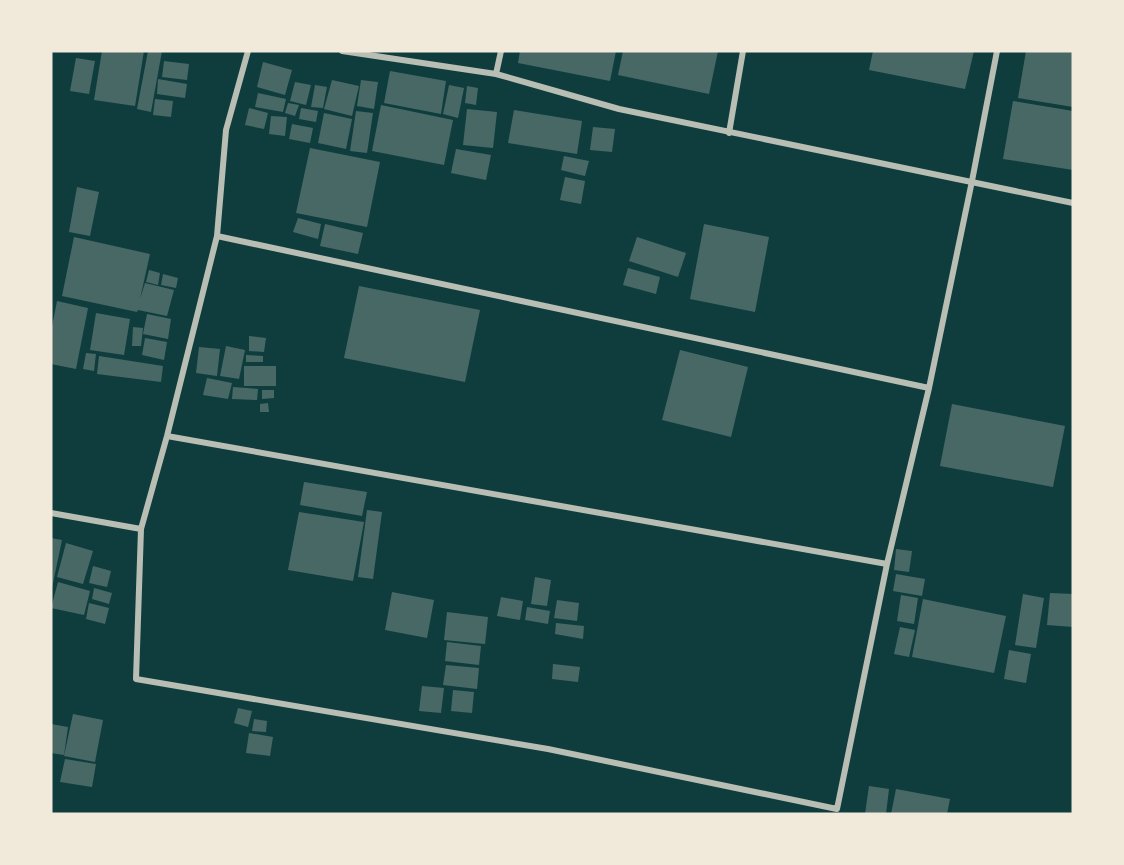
<svg xmlns="http://www.w3.org/2000/svg" width="1124" height="865" viewBox="0 0 1124 865" font-family="'Fira Sans Condensed',sans-serif">
<style>
.building{fill:#486865}
.lines{fill:none;stroke-linecap:round;stroke-linejoin:round}
.minor{stroke:#b8beb3;stroke-width:6}
</style>
<rect width="100%" height="100%" fill="#0f3d3e"/>
<path class="building" d="M102,51H144L135,106L94,100Z
M148,51H162L151,112L137,109Z
M520,51H616L610,81L518,63Z
M623,51H718L709,94L618,75Z
M873,51H974L965,89L869,70Z
M1026,51H1073V107L1018,98Z
M76,58L95,61L89,94L70,91Z
M164,61L189,64L187,80L162,77Z
M263,62L292,70L285,95L257,87Z
M390,71L446,81L441,114L384,103Z
M158,79L187,84L185,98L157,94Z
M332,80L359,86L352,116L324,109Z
M361,80L378,82L374,109L357,106Z
M295,82L311,85L306,105L290,101Z
M315,85L327,87L323,108L311,107Z
M449,85L464,88L458,118L443,114Z
M467,86L478,88L476,105L465,103Z
M258,93L286,99L283,112L255,107Z
M155,99L173,101L171,117L153,115Z
M1013,101L1073,111V170L1003,159Z
M288,103L299,105L295,116L285,113Z
M381,105L453,120L444,165L372,151Z
M249,108L268,113L264,129L245,125Z
M301,108L318,111L316,122L299,119Z
M467,109L497,112L493,148L463,145Z
M514,110L582,121L577,154L508,143Z
M356,111L373,113L367,153L350,151Z
M324,113L352,119L346,149L318,143Z
M271,116L287,117L285,136L269,134Z
M292,124L313,128L310,143L289,139Z
M593,127L615,129L612,152L590,150Z
M310,148L380,162L367,227L296,213Z
M456,149L491,155L486,180L451,173Z
M564,156L589,161L585,176L561,170Z
M565,177L585,181L581,204L560,200Z
M77,187L99,192L90,236L69,232Z
M298,218L321,224L318,239L293,232Z
M325,224L363,233L358,254L320,246Z
M704,224L769,237L755,312L690,299Z
M74,237L150,254L140,299L145,283L174,290L167,316L138,310L137,312L62,296Z
M637,237L686,253L678,277L629,261Z
M628,268L660,277L656,294L623,285Z
M149,270L160,273L158,285L146,282Z
M163,274L178,278L176,288L161,285Z
M359,286L480,310L465,382L344,358Z
M57,301L88,308L76,369L51,364V332Z
M96,313L130,319L124,355L90,350Z
M147,314L171,319L168,339L143,334Z
M133,327L143,328L141,346H132Z
M249,336L266,338L264,352L249,351Z
M145,338L167,342L164,360L142,355Z
M226,346L245,350L239,379L220,376Z
M199,347L220,349L217,376L196,373Z
M680,350L748,367L731,437L662,420Z
M86,353L96,354L94,371L83,369Z
M246,355L263,356V362H246Z
M99,356L163,366L161,382L97,374Z
M244,366H276V386H244Z
M207,378L232,383L228,399L203,395Z
M233,387L258,389L257,400L232,399Z
M262,390H274V398L262,399Z
M268,403L269,412H260V404Z
M952,404L1065,426L1053,487L940,466Z
M304,482L367,492L362,516L300,505Z
M367,510L382,512L373,579L358,577Z
M299,512L364,522L353,581L288,570Z
M51,538L62,540L52,588H51Z
M66,543L93,551L83,584L57,577Z
M896,549L912,551L909,572L894,570Z
M93,566L111,571L107,587L89,583Z
M896,574L925,579L922,596L893,591Z
M535,577L551,580L547,606L531,604Z
M58,582L90,591L84,615L51,608Z
M94,588L112,593L109,604L92,599Z
M392,592L434,600L427,638L385,630Z
M1050,593L1073,594V627L1047,625Z
M1023,594L1044,598L1036,648L1015,645Z
M901,595L918,598L914,624L897,621Z
M501,597L523,601L520,620L497,616Z
M923,599L1006,616L994,673L912,657Z
M557,600L579,603L577,621L554,618Z
M89,603L109,608L105,624L86,619Z
M527,607L550,611L548,624L525,620Z
M447,612L488,617L485,644L444,640Z
M556,623L584,626L583,639L555,634Z
M900,627L915,630L909,657L894,654Z
M447,642L481,646L479,665L445,661Z
M1009,650L1031,654L1026,683L1004,679Z
M553,664L580,667L578,682L552,679Z
M446,665L479,668L477,689L443,685Z
M422,686L444,688L441,713L419,711Z
M453,690L474,692L472,713L451,711Z
M238,708L252,711L248,727L234,723Z
M73,714L103,720L95,762L64,756Z
M254,719L267,721L266,732L252,731Z
M51,724L68,727L64,755L51,753Z
M249,733L273,737L270,756L246,753Z
M65,759L96,764L92,787L60,782Z
M869,786L889,789L886,814H865Z
M896,789L950,799L947,814H891Z"/>
<g class="lines">
<path class="minor" d="M248,51L226,130L217,236L167,436L141,529L136,679L548,749L837,809L887,564L929,388L972,181L997,51
M342,51L496,74L619,109L1073,203
M496,74L501,51
M729,133L743,51
M217,236L929,388
M167,436L887,564
M51,513L141,529"/>
</g>
<rect width="1124" height="865" fill="none" stroke="#f1e9da" stroke-width="105"/>
</svg>
